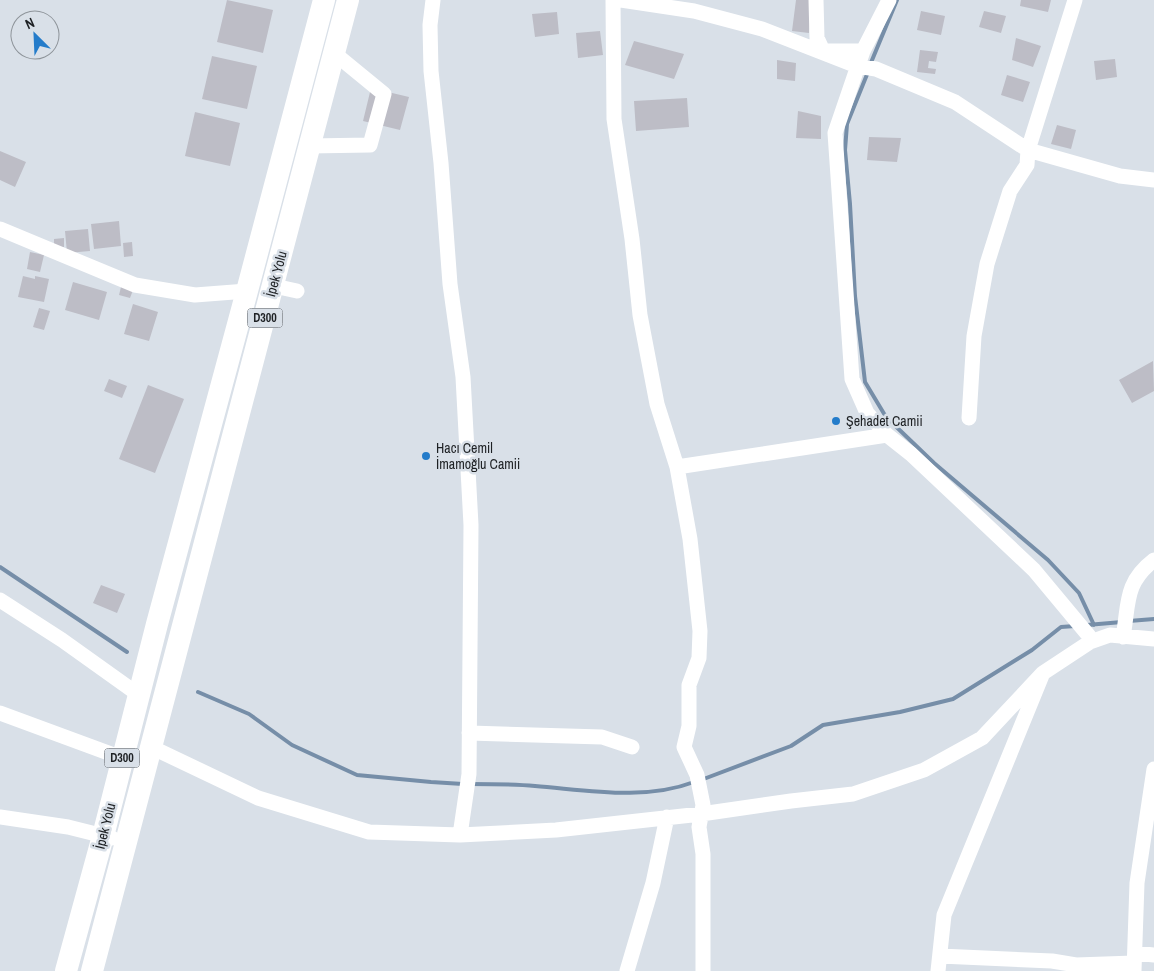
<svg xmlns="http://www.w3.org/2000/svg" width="1154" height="971" viewBox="0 0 1154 971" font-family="'Archivo Narrow',sans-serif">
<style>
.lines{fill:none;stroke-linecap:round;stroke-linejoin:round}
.stream{stroke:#768ea8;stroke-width:4}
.building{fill:#bdbdc6}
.minor{stroke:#fff;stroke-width:15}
.highway{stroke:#fff;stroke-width:22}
.poi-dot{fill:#247cca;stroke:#d9e0e8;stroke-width:2}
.labels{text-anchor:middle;stroke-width:5;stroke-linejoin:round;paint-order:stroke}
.shield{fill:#d9e0e8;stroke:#565a5f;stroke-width:1}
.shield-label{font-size:12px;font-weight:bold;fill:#1e2124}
.street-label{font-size:14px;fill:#1e2124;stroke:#d9e0e8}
.poi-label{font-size:14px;fill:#1e2124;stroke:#d9e0e8;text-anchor:start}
</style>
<rect width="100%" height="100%" fill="#d9e0e8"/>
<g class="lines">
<path class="stream" d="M870,65L897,0
M868,72L847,124L845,150L850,204L855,296L865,382L886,417L934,463L1048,560L1079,593L1094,625
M0,567L127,652
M1129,621L1154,619
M1087,625L1122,622
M198,692L249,714L292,745L357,775L431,782L463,784
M701,780L791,746L823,725L900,712L953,699L1032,650L1061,627L1075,626
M470,784C492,784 514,784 535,786C587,790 644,801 694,782"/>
</g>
<path class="building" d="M227,0L273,10L263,53L217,42Z
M796,0H812L809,33L792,31Z
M1021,0H1051L1048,12L1020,6Z
M921,11L945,16L941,35L917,30Z
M984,11L1006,16L1001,33L979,27Z
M557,12L559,34L535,37L532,14Z
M600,31L603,55L578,58L576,33Z
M1016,38L1041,46L1033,67L1012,60Z
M634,41L684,54L674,79L625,65Z
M920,50L938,52L936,62L929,61L928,68L936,69L935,74L917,72Z
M212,56L257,66L247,109L202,99Z
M1115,59L1117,77L1096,80L1094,61Z
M777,60L796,63L795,81L777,79Z
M1007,75L1030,82L1023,102L1001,95Z
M371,88L409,97L400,130L363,121Z
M687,98L689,127L636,131L634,101Z
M798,111L821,116V139L796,138Z
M195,112L240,123L230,166L185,156Z
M1057,125L1076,130L1071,149L1051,144Z
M869,137L901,138L897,162L867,160Z
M0,151L26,162L15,187L0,180Z
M119,221L121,246L94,249L91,224Z
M88,229L90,251L67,253L65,231Z
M64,238V247H54V239Z
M132,242L133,256L124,257L123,243Z
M30,252L44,255L40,272L27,269Z
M23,276L35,279V276L49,279L44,302L18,297Z
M73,282L107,292L99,320L65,310Z
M121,287L133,290L130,298L119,295Z
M133,304L158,312L149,341L124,334Z
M39,308L50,311L44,330L33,327Z
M1153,361L1154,391L1132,403L1119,380Z
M109,379L127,386L122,398L104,391Z
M148,385L184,399L155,473L119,459Z
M101,585L125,594L117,613L93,603Z"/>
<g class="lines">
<path class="minor" d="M433,0L430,25L431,71L441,163L450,284L463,377L471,525L469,774L460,835
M613,0L614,119L632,239L640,315L657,404L677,467L887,435
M621,0L694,11L762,29L857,66L876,69L955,102L1028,150L1120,176L1154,180
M816,0L817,38L823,51H863
M889,0L863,51L835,133L852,379L867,413L887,435L911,454L1034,570L1089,636L1090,642
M309,146L370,145L384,94L334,53
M0,229L135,285L195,295L247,291
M274,286L297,291
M969,418L974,336L987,264L1010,191L1027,165L1028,150L1075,0
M677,467L690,539L700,631L699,658L689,685V726L684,747L697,775L703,805L699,827L703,854V971
M0,600L62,640L139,695
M1123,637C1129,604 1124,583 1154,560
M0,713L122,758
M469,733L602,737L632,747
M151,747L258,798L369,832L460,835L556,830L701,814L791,801L853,794L924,770L982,738L1043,673
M0,817L68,827L112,838
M1136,953L1154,955
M940,956L1052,961L1076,965L1134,963
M627,971L653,883L667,817
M938,971L944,915L1043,673L1090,642L1110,635L1154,639
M1134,971L1137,883L1154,769"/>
<path class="highway" d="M66,971L103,836L157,624L247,291L324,0
M92,971L348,0"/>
</g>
<g class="poi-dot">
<circle cx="836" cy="421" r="5"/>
<circle cx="426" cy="456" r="5"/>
</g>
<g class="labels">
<g class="shield">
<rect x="247.5" y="308.5" width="35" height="19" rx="4"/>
<rect x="104.5" y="748.5" width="35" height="19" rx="4"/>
</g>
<g class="shield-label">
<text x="265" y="322">D300</text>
<text x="122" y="762">D300</text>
</g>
<g class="street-label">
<text transform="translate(276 274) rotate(-75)" y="5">İpek Yolu</text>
<text transform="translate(105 826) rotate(-76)" y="5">İpek Yolu</text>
</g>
<g class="poi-label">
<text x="846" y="426">Şehadet Camii</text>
<text x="436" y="453">Hacı Cemil<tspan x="436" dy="16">İmamoğlu Camii</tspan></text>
</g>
</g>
<g transform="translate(35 35) rotate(336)"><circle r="24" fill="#d9e0e8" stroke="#8e949a"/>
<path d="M0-4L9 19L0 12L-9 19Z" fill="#247cca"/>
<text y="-8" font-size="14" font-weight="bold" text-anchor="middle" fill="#1e2124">N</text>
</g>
</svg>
